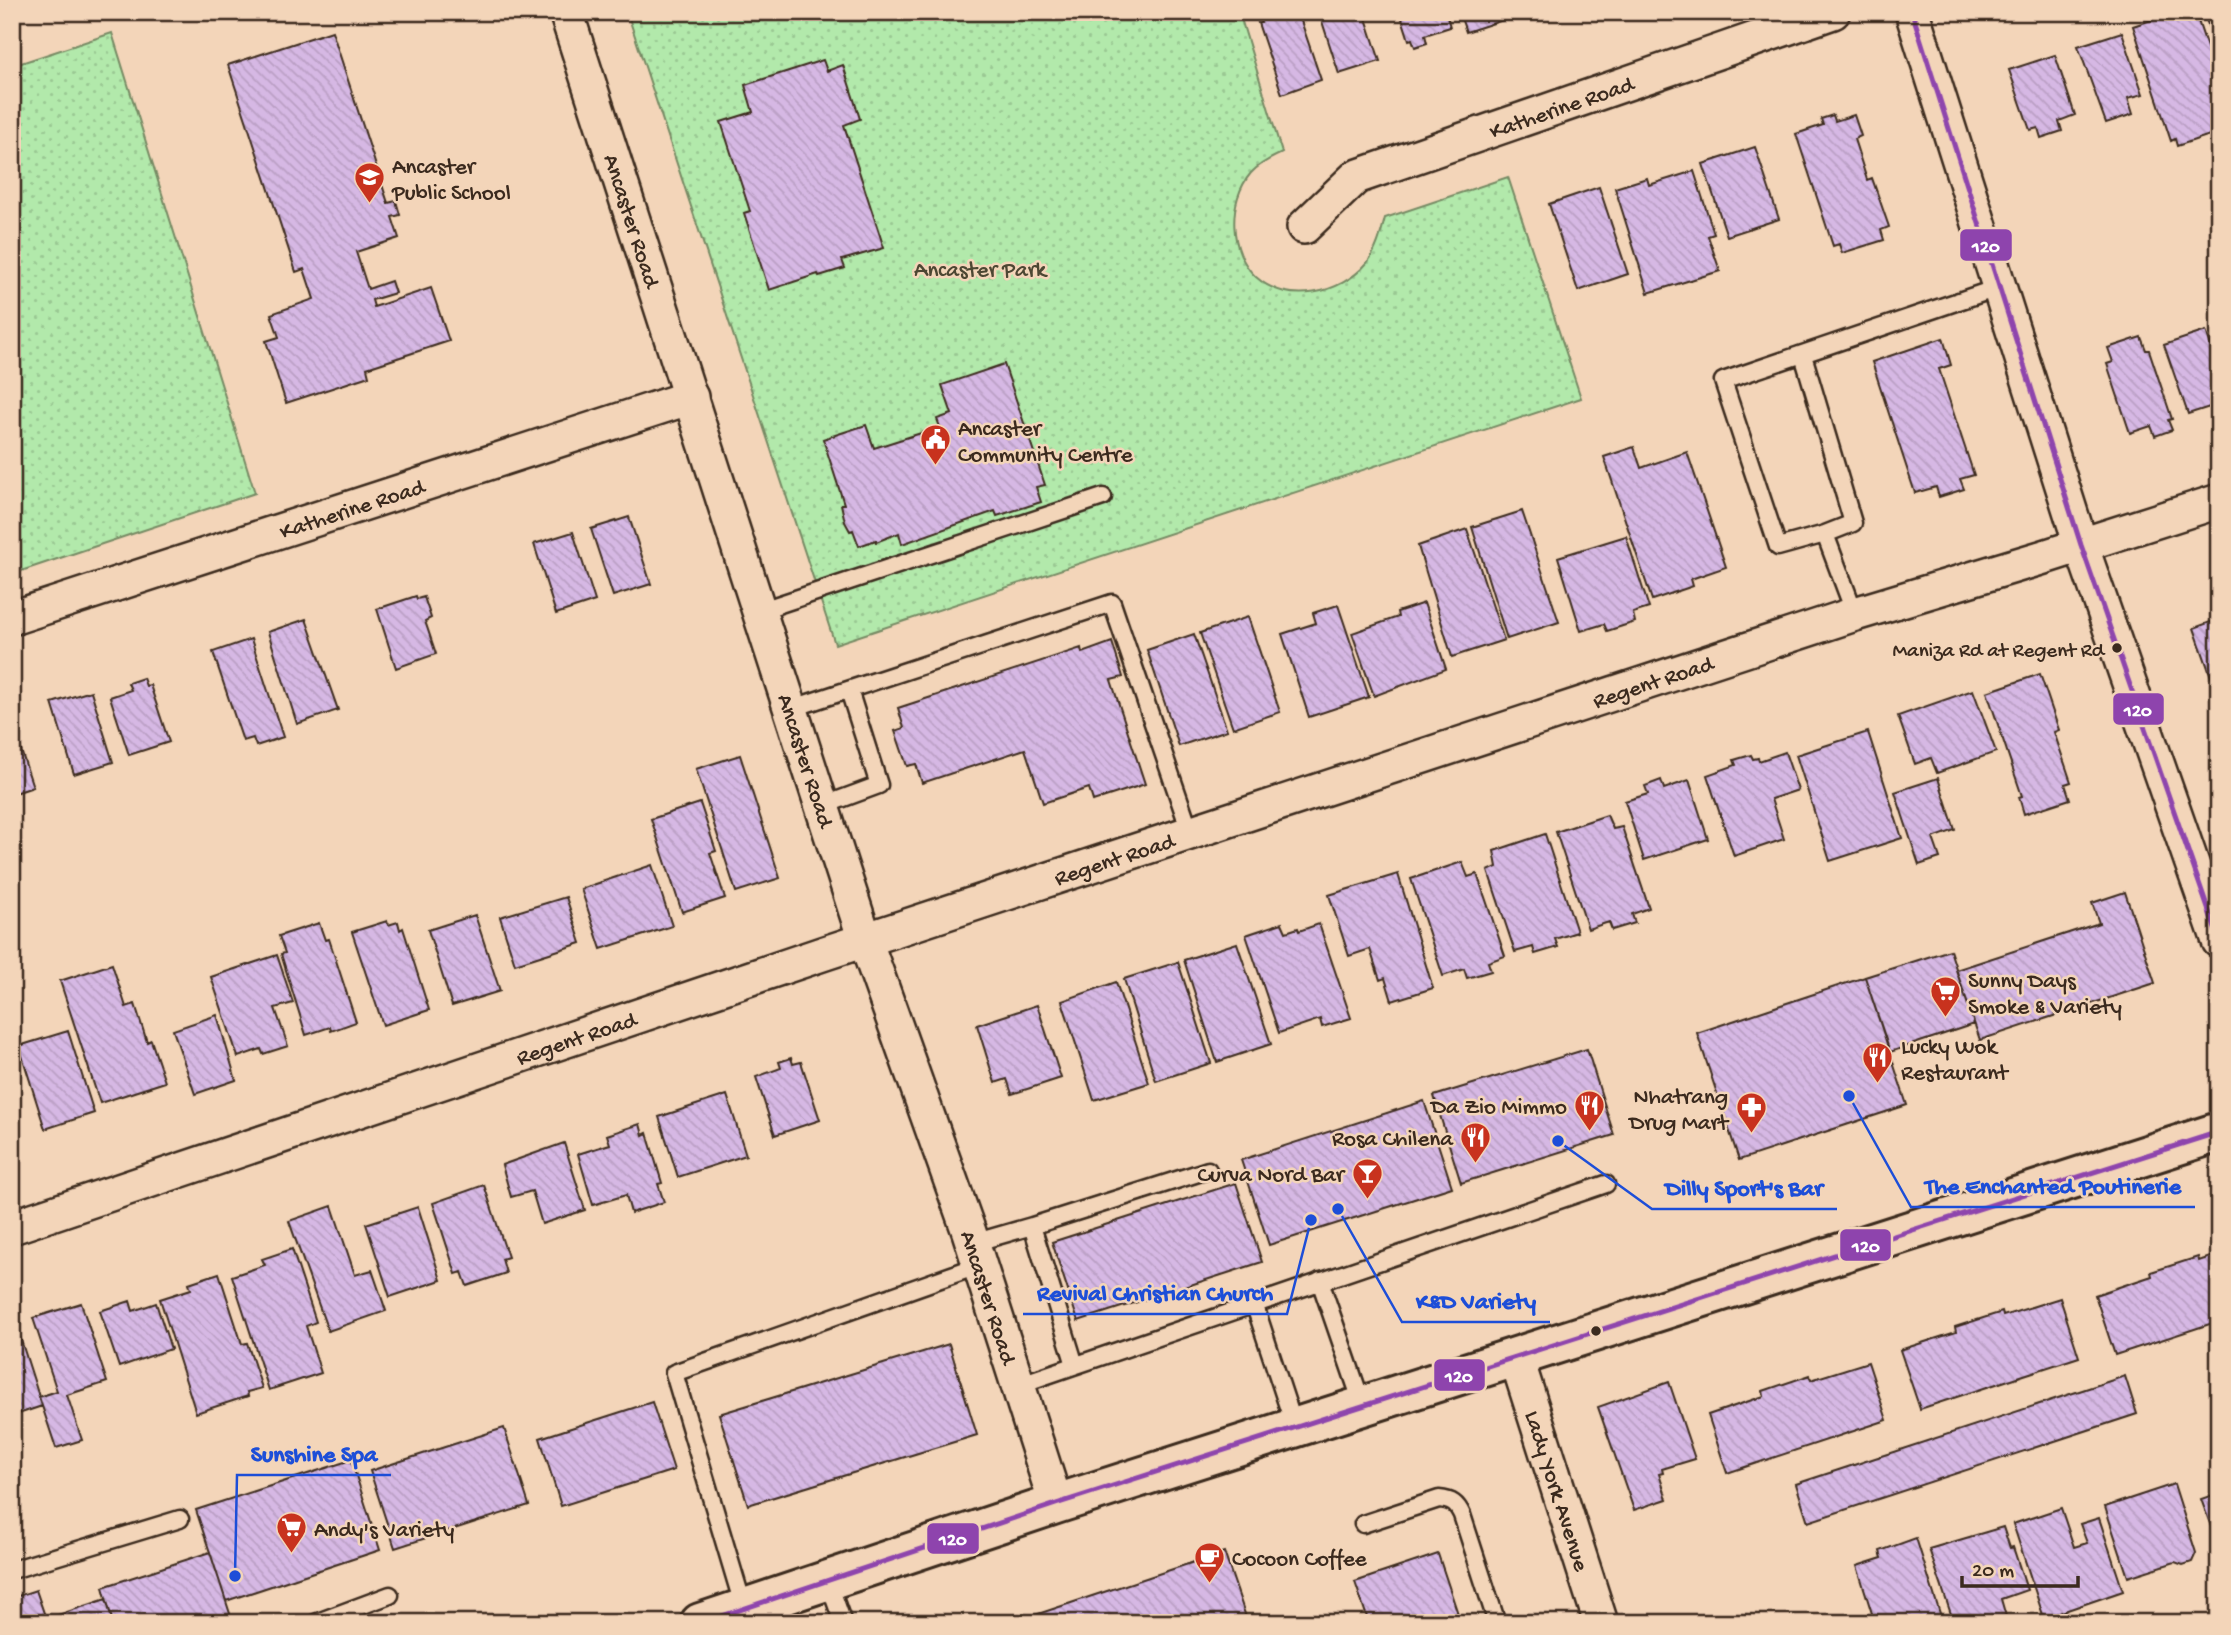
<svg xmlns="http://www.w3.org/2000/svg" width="2231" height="1635" viewBox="0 0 2231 1635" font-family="'Gochi Hand',sans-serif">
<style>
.park{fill:url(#park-dots);stroke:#768a64;stroke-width:2}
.building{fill:url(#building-back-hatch);stroke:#3b2a1e;stroke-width:2}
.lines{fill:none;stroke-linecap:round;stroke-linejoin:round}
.lane-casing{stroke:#3b2a1e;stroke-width:21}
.street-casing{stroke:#3b2a1e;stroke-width:38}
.secondary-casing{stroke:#3b2a1e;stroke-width:44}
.lane{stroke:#f3d5b9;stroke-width:16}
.street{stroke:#f3d5b9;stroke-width:33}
.secondary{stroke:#f3d5b9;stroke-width:38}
.bus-1-casing{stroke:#f3d5b9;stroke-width:10}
.bus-1{stroke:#8e44ad;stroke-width:5}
.bus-dot{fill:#3b2a1e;stroke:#f3d5b9;stroke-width:2.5}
.labels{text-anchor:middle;stroke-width:5;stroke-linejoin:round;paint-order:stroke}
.bus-label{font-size:21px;fill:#3b2a1e;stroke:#f3d5b9;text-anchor:end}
.street-label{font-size:23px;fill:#3b2a1e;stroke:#f3d5b9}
.poi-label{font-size:23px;fill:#3b2a1e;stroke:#f3d5b9;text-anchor:start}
.park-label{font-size:23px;fill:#4d4733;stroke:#f3d5b9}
.leader{fill:none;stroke:#1d4ed8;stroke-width:2.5}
.callout-dot{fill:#1d4ed8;stroke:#f3d5b9;stroke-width:2.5}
.callout-label{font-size:24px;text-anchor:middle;font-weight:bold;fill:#1d4ed8;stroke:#f3d5b9;stroke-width:5;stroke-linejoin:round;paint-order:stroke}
.line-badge{stroke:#f3d5b9;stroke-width:2.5}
.badge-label{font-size:19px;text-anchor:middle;font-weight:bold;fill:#fff}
</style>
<defs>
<pattern id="park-dots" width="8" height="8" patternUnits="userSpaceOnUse" patternTransform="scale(1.75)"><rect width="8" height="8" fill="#b2e9ab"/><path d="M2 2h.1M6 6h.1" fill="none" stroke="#9ac893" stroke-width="1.8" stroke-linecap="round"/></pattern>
<pattern id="building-back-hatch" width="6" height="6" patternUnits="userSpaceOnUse" patternTransform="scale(1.75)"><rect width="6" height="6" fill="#d6b8e4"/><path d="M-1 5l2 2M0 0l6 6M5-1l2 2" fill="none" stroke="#b99ec3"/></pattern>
</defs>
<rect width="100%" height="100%" fill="#f3d5b9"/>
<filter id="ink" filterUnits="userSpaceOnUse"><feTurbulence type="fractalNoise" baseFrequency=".0143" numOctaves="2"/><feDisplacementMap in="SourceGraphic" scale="14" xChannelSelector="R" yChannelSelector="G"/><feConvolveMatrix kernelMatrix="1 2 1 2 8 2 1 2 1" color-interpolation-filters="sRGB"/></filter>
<g filter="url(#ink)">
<path class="park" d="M627,12H1239L1282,153C1271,158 1259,164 1251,173C1227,201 1229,252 1256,277C1288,306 1341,294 1367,263C1377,250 1381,233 1385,218L1508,177L1581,398L835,644Z
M112,33L255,493L12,574V66Z"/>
<path class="building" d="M1258,12H1298L1321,80L1282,94L1258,23H1261Z
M1319,12H1364L1380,61L1339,74Z
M1400,12H1446L1450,27L1425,35L1427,43L1415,47L1412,39L1409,40Z
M1459,12H1528L1466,32Z
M2176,12H2195L2219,83V132L2177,146L2175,139L2171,141L2133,26Z
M2204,12H2219V58L2207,22Z
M332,31L388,203L396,201L400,215L392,217L399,238L356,252L368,289L391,281L395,293L372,300L374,307L431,288L449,341L367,368L369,376L286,403L266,341L279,337L271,314L314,299L304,269L296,272L228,65Z
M2122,32L2143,94L2128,98L2133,114L2106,123L2078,46Z
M2055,55L2075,115L2059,121L2062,131L2041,138L2038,128L2030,130L2009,70Z
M823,60L827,71L843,65L860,119L844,125L884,248L842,260L845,268L819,276L818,274L769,290L744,213L750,211L721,122L753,112L745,85Z
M1833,115L1835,121L1854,115L1861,136L1854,139L1867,180L1872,178L1889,227L1881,230L1884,240L1842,253L1839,244L1833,246L1796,134L1823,125L1821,119Z
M1755,147L1779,219L1727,236L1703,164Z
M1694,171L1714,234L1708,236L1720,271L1648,293L1615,188L1647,178L1649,185Z
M1599,187L1628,274L1578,291L1549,204Z
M2206,331L2219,369V404L2188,414L2164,345Z
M2141,337L2146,350H2149L2172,419L2168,420L2172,430L2155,436L2151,426L2130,433L2107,364L2113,362L2108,348Z
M1943,338L1951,365L1939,369L1974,475L1960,479L1964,489L1939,497L1936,487L1915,493L1872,362Z
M1004,364L1045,485L1036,487L1041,502L997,516L995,511L902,544L899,533L876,542V540L859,546L853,530L850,531L845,522L841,504H844L823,439L866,425L874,448L940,427L937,419L952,414L942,385Z
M1634,447L1641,468L1687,452L1726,567L1691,579L1693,586L1652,600L1604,457Z
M1522,511L1559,622L1507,639L1472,527Z
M629,517L651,584L613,596L591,529Z
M1467,529L1504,640L1452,657L1418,546Z
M573,532L595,601L556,614L534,544Z
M1626,536L1649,608L1633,613L1635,622L1607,631L1604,624L1581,631L1558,557Z
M416,596L417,599L424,597L431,618L425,621L436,654L396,668L377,609Z
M1424,603L1446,669L1374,696L1352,633L1398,617L1397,612Z
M1338,605L1369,697L1309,717L1282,634L1316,623L1313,613Z
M1248,617L1280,712L1233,728L1200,633Z
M306,619L338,710L297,724L268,632Z
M2219,619V686L2215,688L2194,628Z
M1194,634L1227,730L1179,746L1147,650Z
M251,639L283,737L256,746L253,738L243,741L213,652Z
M1112,642L1123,677L1111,680L1145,784L1093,801L1089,788L1043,803L1025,749L922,783L916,764L907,766L895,731L904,728L898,708L1081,648L1082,653Z
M2040,674L2059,730L2054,732L2071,782L2065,784L2070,799L2024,814L2019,797L2022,796L1987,692Z
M143,678L146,686L150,685L169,742L129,755L110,697L131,690L128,683Z
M1973,690L1996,752L1937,773L1931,758L1915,764L1898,716Z
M91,691L113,762L74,774L52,703Z
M12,723L33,787L12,794Z
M1868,732L1902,838L1830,861L1796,755Z
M1785,752L1798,790L1771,799L1784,839L1734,856L1707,775L1736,765L1734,760L1751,755L1753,759L1758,758L1759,761Z
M740,755L780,878L736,892L696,769Z
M1938,778L1955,830L1933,838L1940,858L1919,865L1895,792Z
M1661,780L1664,789L1689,780L1708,839L1644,860L1625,801L1648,794L1645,786Z
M700,803L716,851L710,853L725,898L682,912L651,819Z
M1607,815L1613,829L1622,827L1649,908L1632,914L1635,923L1612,930L1609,922L1588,929L1556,832Z
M1545,834L1577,932L1555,939L1558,947L1535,954L1533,947L1515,952L1488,871L1497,867L1494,851Z
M1462,862L1468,877L1477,874L1505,956L1488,962L1491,971L1467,978L1464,969L1443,976L1411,879Z
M652,865L672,926L601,949L581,889Z
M1398,874L1433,988L1392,1001L1385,978L1380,980L1370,949L1349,956L1329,895Z
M2125,892L2155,983L1980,1040L1956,970L2099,923L2092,903Z
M566,897L581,943L515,964L500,917Z
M475,915L500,991L452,1006L428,930Z
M387,921L388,925L398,922L400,930L403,928L429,1010L383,1025L352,932Z
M319,923L325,940L329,939L356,1022L331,1031L330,1027L306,1035L281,954L285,953L279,936Z
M1282,923L1286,932L1298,928L1299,931L1319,924L1351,1018L1322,1027L1320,1019L1279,1033L1246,935Z
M1237,943L1271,1044L1217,1062L1184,960Z
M1950,950L1974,1024L1890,1052L1865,977Z
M277,955L293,1003L275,1008L288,1046L263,1054L261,1049L238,1057L211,977Z
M1178,962L1211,1063L1156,1081L1124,979Z
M112,964L126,1007L135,1004L147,1042L151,1040L165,1082L100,1103L60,981Z
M1865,977L1907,1105L1739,1160L1697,1033Z
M1116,982L1149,1083L1094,1100L1062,1001Z
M1037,1005L1061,1078L1012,1094L1007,1079L995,1083L977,1025Z
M217,1015L236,1080L195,1094L173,1030Z
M68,1031L94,1113L45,1129L19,1046Z
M1587,1049L1614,1135L1461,1183L1434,1096Z
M791,1058L793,1064L801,1062L820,1120L775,1135L756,1077L781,1068L779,1062Z
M727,1095L746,1155L678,1177L659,1117Z
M1424,1101L1452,1187L1269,1245L1241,1160Z
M640,1124L643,1135L647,1133L662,1183L658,1184L664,1202L631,1213L626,1195L593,1205L578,1154L610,1144L607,1135Z
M564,1143L585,1210L542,1224L532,1191L511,1197L502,1165Z
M1236,1183L1262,1262L1078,1321L1052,1242Z
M484,1185L508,1257L502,1259L506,1273L467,1286L462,1272L456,1274L433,1203Z
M332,1206L355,1275L372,1270L386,1311L328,1331L289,1221Z
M418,1207L441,1280L390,1297L366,1224Z
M292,1249L316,1322L306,1326L321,1373L269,1390L232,1276L265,1265L262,1259Z
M2219,1254V1321L2115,1355L2095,1295L2152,1276L2151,1272L2198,1257L2199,1261Z
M219,1273L242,1344L247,1343L262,1388L247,1392L248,1396L196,1413L160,1299L191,1289L189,1283Z
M2060,1298L2079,1357L1920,1409L1900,1350L1956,1332L1955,1327L2002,1312L2003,1316Z
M130,1301L133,1311L156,1303L171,1349L119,1367L100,1311Z
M81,1303L107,1382L67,1395L82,1440L56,1448L39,1397L57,1391L33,1318Z
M20,1337L42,1406L12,1416V1339Z
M949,1344L977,1435L748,1505L719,1414Z
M1868,1362L1887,1420L1727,1473L1708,1415L1764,1396L1763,1391L1810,1375L1811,1380Z
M2125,1376L2137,1414L1808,1522L1796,1484Z
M1669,1382L1695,1459L1662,1469L1663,1473L1659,1474L1667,1499L1634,1510L1598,1407Z
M652,1402L674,1470L561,1506L540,1438Z
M504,1428L529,1505L395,1548L370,1471Z
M351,1460L380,1550L226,1601L196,1510Z
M2174,1484L2196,1553L2192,1562L2183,1565L2175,1562L2128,1577L2105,1507Z
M2219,1493V1543H2217L2201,1499Z
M2061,1508L2074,1547L2087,1543L2080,1524L2099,1518L2123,1591L2044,1618L2013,1524Z
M2003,1527L2010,1548L2013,1547L2027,1590L2001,1599L2007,1620L1998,1623H1954L1929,1549Z
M1916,1538L1943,1623H1875L1857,1566L1882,1558L1880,1551Z
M210,1552L233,1623H113L103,1587Z
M1224,1552L1248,1623H1011Z
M1438,1554L1461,1623H1369L1355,1582Z
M36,1590L46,1619L106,1599L113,1623H12V1598Z"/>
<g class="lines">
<defs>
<path id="lane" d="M1803,355L1853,523L1825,534L1778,547L1723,381L2000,287
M1825,534L1855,614
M759,611L1103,497
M790,709L1112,603L1191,834
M822,806L879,785L849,690
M1032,1226L1208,1170
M973,1243L1032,1226L1075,1365
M1320,1281L1363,1406
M1254,1303L1295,1428
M1018,1385L1606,1184
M1363,1524L1439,1499C1452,1500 1457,1504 1462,1515L1497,1623
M12,1570L180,1519
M828,1581L843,1623
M744,1608L674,1373L980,1265
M315,1623L390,1595"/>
<g id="street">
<path id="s1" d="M566,12L865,940L969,1232L1056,1504"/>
<path d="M1912,12L2081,545L2219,941"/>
<path id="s2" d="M1304,227L1356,177L1833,12"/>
<path id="s3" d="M12,618L691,397"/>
<path id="s4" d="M12,1227L825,953L1855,614L2044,557L2219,501"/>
<path id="s5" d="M1516,1357L1601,1623"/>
</g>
<path id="secondary" d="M700,1623L1056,1504L2219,1132"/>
</defs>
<use href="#lane" class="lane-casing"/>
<use href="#street" class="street-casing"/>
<use href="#secondary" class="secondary-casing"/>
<use href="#lane" class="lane"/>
<use href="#street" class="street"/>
<use href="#secondary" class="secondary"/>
<defs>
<path id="bus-1" d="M1912,12L2081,545L2219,940
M701,1623L1056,1504L2219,1132"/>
</defs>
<use href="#bus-1" class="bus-1-casing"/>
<use href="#bus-1" class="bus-1"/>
</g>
</g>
<defs>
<symbol id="school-pin" viewBox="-11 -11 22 30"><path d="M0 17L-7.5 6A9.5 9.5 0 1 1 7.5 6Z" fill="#c8321e" stroke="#f3d5b9"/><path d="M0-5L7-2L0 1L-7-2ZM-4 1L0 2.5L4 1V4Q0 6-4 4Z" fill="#fff"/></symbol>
<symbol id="civic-pin" viewBox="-11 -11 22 30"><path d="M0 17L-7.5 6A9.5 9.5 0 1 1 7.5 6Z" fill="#c8321e" stroke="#f3d5b9"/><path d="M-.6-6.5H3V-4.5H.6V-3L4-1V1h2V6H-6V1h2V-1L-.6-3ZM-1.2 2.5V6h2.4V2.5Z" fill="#fff"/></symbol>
<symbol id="supermarket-pin" viewBox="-11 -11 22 30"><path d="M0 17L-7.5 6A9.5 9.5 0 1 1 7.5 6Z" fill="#c8321e" stroke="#f3d5b9"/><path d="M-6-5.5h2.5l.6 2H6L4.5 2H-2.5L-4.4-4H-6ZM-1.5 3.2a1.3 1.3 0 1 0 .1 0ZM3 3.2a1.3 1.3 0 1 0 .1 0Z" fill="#fff"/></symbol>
<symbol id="restaurant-pin" viewBox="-11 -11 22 30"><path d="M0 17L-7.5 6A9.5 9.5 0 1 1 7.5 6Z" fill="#c8321e" stroke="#f3d5b9"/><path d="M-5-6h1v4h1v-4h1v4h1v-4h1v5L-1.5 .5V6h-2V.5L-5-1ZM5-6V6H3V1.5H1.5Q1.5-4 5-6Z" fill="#fff"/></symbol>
<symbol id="pharmacy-pin" viewBox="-11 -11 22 30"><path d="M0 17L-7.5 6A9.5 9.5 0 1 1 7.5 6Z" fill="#c8321e" stroke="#f3d5b9"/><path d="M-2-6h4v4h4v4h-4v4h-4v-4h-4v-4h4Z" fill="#fff"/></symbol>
<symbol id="bar-pin" viewBox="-11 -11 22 30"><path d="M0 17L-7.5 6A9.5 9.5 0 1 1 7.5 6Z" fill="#c8321e" stroke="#f3d5b9"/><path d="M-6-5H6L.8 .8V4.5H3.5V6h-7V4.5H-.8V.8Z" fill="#fff"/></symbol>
<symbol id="cafe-pin" viewBox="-11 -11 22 30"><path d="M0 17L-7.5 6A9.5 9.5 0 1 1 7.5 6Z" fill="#c8321e" stroke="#f3d5b9"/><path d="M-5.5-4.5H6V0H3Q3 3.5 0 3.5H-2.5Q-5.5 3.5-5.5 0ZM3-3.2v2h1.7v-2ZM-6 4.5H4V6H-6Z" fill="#fff"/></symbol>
</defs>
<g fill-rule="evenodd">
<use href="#school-pin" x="352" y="160" width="35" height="47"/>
<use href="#civic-pin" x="918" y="422" width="35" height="47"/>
<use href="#supermarket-pin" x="1928" y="974" width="35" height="47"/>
<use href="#restaurant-pin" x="1860" y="1040" width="35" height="47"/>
<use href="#restaurant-pin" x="1572" y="1088" width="35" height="47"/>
<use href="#pharmacy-pin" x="1734" y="1090" width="35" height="47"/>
<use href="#restaurant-pin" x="1458" y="1120" width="35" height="47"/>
<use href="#bar-pin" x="1350" y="1156" width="35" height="47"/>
<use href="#supermarket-pin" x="274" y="1510" width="35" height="47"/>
<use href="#cafe-pin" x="1192" y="1540" width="35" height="47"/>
</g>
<g class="bus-dot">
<circle cx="2117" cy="648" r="6"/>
<circle cx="1596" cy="1331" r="6"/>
</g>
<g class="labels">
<g class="bus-label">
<text x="2104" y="656">Maniza Rd at Regent Rd</text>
</g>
<g class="street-label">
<text dy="8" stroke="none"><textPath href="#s2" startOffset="289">Katherine Road</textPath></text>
<text dy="8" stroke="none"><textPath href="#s1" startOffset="219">Ancaster Road</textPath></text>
<text dy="8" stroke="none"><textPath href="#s3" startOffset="357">Katherine Road</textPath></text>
<text dy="8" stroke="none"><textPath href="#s4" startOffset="1729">Regent Road</textPath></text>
<text dy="8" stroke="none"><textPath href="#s1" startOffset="786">Ancaster Road</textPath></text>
<text dy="8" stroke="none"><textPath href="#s4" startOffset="1162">Regent Road</textPath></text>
<text dy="8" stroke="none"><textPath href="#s4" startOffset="595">Regent Road</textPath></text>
<text dy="8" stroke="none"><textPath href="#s1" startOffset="1353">Ancaster Road</textPath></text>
<text dy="8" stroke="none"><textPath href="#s5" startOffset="140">Lady York Avenue</textPath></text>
</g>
<g class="poi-label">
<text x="392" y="173">Ancaster<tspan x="392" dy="26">Public School</tspan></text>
<text x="958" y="435">Ancaster<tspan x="958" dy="26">Community Centre</tspan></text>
<text x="1968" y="987">Sunny Days<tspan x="1968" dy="26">Smoke &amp; Variety</tspan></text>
<text x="1901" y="1053">Lucky Wok<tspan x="1901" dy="26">Restaurant</tspan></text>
<text x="1728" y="1103" text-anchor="end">Nhatrang<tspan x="1728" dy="26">Drug Mart</tspan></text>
<text x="1567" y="1113" text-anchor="end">Da Zio Mimmo</text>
<text x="1453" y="1145" text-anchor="end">Rosa Chilena</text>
<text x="1344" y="1181" text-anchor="end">Curva Nord Bar</text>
<text x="314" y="1536">Andy's Variety</text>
<text x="1232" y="1565">Cocoon Coffee</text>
</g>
<g class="park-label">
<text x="980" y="276">Ancaster Park</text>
</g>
</g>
<path class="leader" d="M1849 1096L1911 1207H2195M1558 1141L1652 1209H1837M1311 1220L1287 1314H1023M1338 1209L1402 1322H1550M235 1576L237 1475H391"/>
<g class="callout-dot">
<circle cx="1849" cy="1096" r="7"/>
<circle cx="1558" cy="1141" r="7"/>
<circle cx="1311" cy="1220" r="7"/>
<circle cx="1338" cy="1209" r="7"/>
<circle cx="235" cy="1576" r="7"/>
</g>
<g class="callout-label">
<text x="2053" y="1193">The Enchanted Poutinerie</text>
<text x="1744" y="1195">Dilly Sport's Bar</text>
<text x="1155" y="1300">Revival Christian Church</text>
<text x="1476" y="1308">K&amp;D Variety</text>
<text x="314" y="1461">Sunshine Spa</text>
</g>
<g class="line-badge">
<rect x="1959" y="228" width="54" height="34" rx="7" fill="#8e44ad"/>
<rect x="2112" y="692" width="53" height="34" rx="7" fill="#8e44ad"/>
<rect x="1839" y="1228" width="53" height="34" rx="7" fill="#8e44ad"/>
<rect x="1433" y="1358" width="53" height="34" rx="7" fill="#8e44ad"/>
<rect x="926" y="1522" width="54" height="33" rx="7" fill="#8e44ad"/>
</g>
<g class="badge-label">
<text x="1986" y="252">120</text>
<text x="2138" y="716">120</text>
<text x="1866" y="1252">120</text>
<text x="1459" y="1382">120</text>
<text x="953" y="1545">120</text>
</g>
<rect width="2231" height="1635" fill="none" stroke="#f3d5b9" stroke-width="42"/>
<rect x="21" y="21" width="2189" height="1593" fill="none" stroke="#3b2a1e" stroke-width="2.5" filter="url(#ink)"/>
<path d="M1962 1576v10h116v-10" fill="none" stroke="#3b2a1e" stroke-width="3.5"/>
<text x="1972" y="1576" font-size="21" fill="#3b2a1e" stroke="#f3d5b9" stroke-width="5" paint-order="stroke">20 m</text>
</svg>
